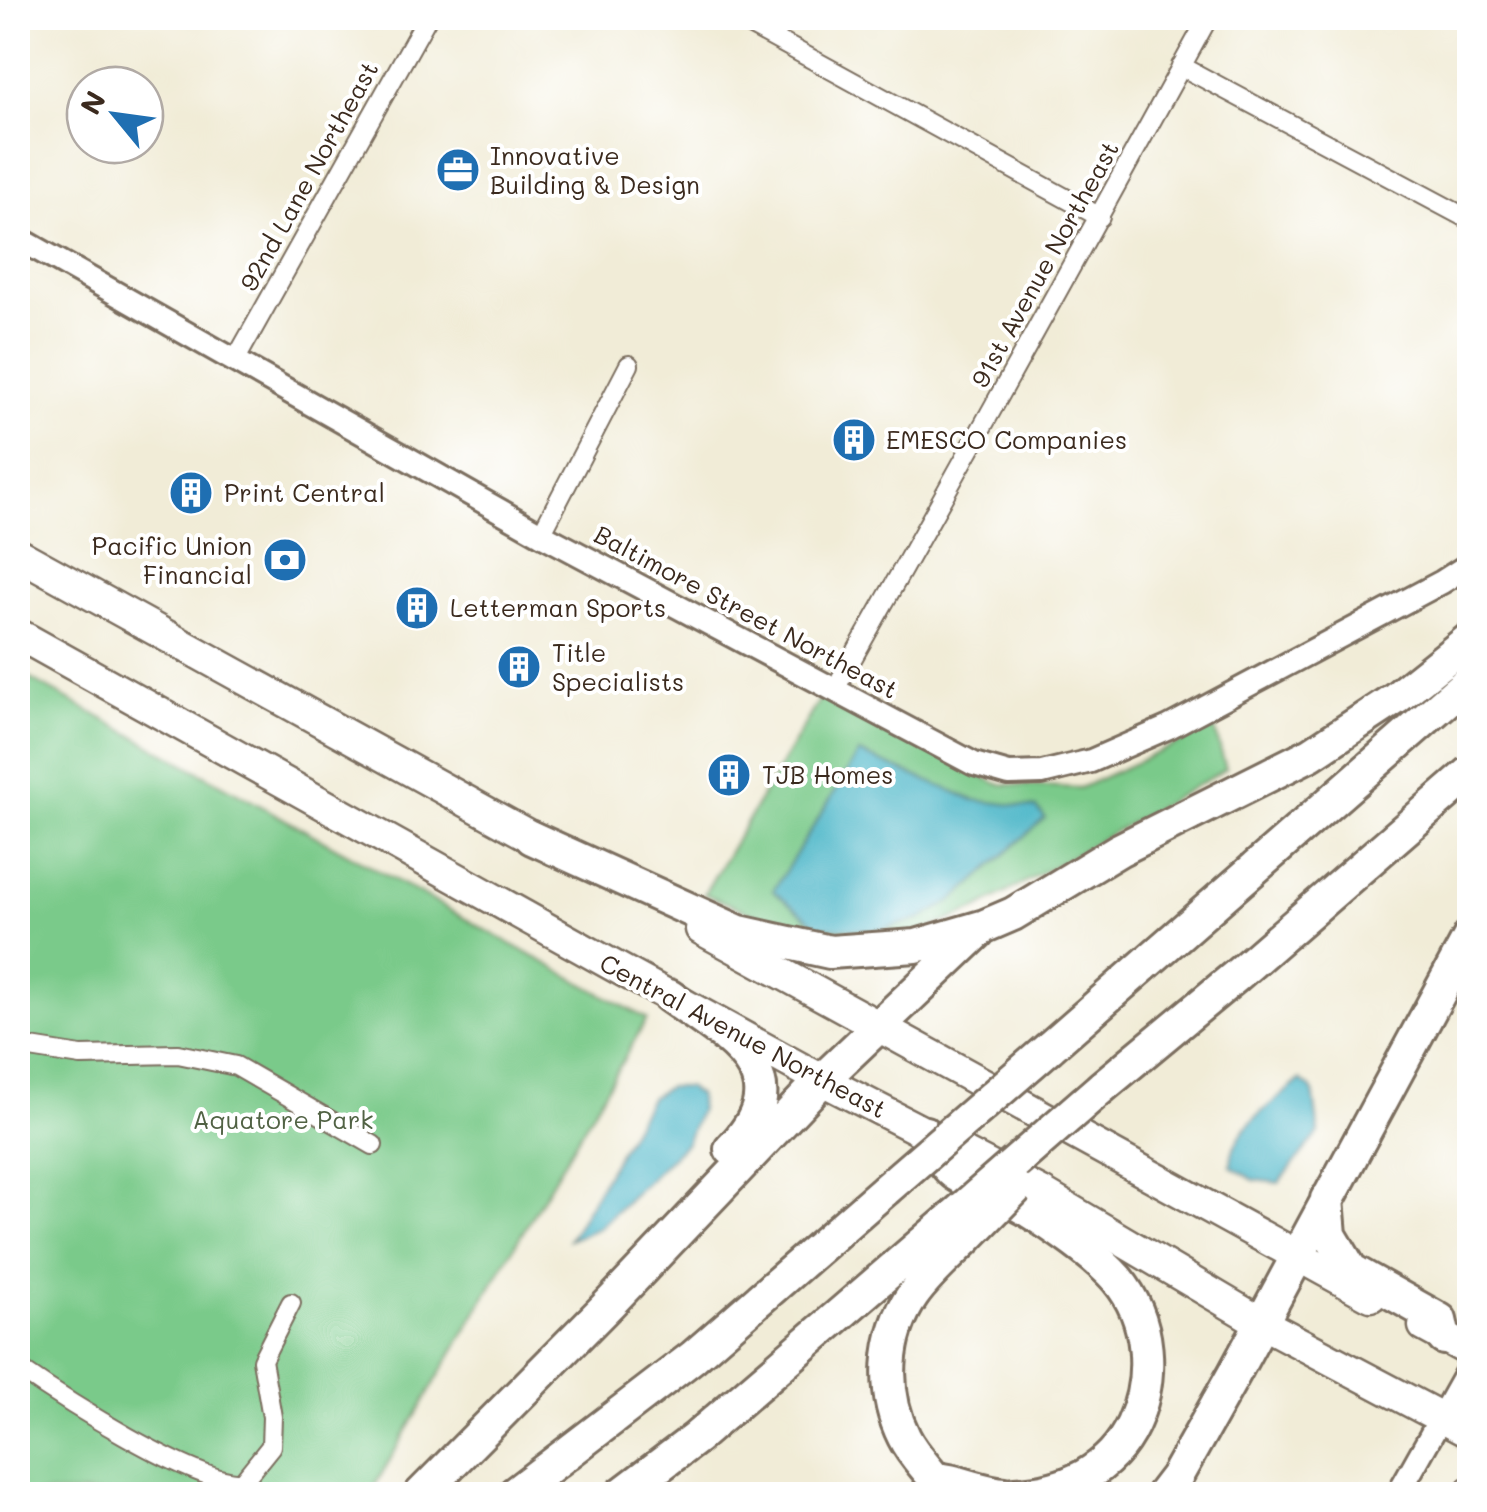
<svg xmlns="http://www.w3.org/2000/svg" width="1487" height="1512" viewBox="0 0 1487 1512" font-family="Mali,sans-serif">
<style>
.green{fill:#7aca8a;stroke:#5a7a54;stroke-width:2.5}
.water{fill:#4ab5c7;stroke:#427072;stroke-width:2.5}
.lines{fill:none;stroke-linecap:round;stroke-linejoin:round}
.minor-casing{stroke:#7b6e5f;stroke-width:22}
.tertiary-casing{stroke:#7b6e5f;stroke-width:28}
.trunk-casing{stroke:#7b6e5f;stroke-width:35}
.motorway-casing{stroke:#7b6e5f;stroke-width:38}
.minor{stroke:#fff;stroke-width:18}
.tertiary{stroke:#fff;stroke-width:22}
.trunk{stroke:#fff;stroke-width:30}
.motorway{stroke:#fff;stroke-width:32}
.motorway-bridge-casing{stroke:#7b6e5f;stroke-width:38;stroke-linecap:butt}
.motorway-bridge{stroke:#fff;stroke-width:32}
.labels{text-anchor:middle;stroke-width:8;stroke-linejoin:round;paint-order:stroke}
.poi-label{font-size:25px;fill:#3b2a1e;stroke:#fff;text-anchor:start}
.street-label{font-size:25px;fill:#3b2a1e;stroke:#fff}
.park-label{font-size:25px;fill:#516244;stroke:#fff}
</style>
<rect width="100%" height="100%" fill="#fff"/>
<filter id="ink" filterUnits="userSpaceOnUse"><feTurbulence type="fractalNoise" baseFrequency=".01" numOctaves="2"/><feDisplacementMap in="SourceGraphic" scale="20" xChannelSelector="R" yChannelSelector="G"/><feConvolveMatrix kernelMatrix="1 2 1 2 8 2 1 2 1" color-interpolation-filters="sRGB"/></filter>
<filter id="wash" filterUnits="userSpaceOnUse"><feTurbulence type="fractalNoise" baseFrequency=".0048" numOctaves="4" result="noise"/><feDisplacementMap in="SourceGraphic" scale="40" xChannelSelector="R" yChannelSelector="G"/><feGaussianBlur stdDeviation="2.25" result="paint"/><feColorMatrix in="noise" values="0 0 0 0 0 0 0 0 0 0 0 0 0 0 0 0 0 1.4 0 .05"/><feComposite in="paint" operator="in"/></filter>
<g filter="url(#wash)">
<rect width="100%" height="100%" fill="#f1ecd7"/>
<path class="green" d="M18,672L647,1019L370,1494H18Z
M821,697L998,784L1080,788L1214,727L1226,769L979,908L919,933L857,940L806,935L704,894Z"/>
<path class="water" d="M859,753L974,800L1037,808L1045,818L955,899L921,919L875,931L818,926L773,891Z
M1300,1080L1313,1090L1319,1133L1279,1183L1253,1180L1231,1166C1230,1129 1274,1103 1300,1080Z
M668,1087H687L698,1095L700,1109L686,1143L599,1228L569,1240L650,1098Z"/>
</g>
<g filter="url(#ink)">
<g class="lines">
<defs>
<path id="minor" d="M737,18L1100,217
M1181,66L1470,220
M236,359L427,18
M541,534L629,365
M835,689C962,466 1085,242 1208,18
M18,1046L81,1056L178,1054L236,1066L373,1145
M18,1368C61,1398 194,1484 242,1482L271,1446L272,1417L262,1360L291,1303
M1466,1487H1470"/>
<path id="tertiary" d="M18,238L541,534L974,764L1009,774L1042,773L1091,761L1169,727L1442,582L1470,564
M1398,1494L1470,1366"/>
<path id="trunk" d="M18,554L555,850
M18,634L614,966L822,1080L1040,1192L1260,1322L1470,1433
M701,929L1371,1296
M1424,1326L1470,1351"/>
<path id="motorway" d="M532,838L739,932L830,952L916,946L985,926L1013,914L1119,850L1311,754L1396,698L1470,639
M669,996C727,1037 803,1075 731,1149
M1049,1048L1470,680
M1102,1087L1236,976L1470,773
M925,1133C934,1146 944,1167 957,1175C978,1189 1004,1196 1026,1209C1053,1226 1097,1256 1117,1279C1151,1319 1154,1378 1133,1424C1111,1471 1065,1492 1015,1494
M1327,1199L1330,1235L1351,1270L1440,1320L1444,1338
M936,1479C961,1481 980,1492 1005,1494
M421,1494L610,1303L822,1080L978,932
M514,1494L693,1357L885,1190
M622,1494L696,1438L946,1223
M945,1494C934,1474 914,1458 904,1437C882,1393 884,1336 913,1295C928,1274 949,1256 967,1238
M1163,1494L1176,1477L1234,1374L1470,936"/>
</defs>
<use href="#minor" class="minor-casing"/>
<use href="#tertiary" class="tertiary-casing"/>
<use href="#trunk" class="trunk-casing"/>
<use href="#motorway" class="motorway-casing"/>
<use href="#minor" class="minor"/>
<use href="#tertiary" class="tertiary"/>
<use href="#trunk" class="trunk"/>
<use href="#motorway" class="motorway"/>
<defs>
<path id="motorway-bridge" d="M885,1190L1049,1048
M946,1223L1102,1087
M967,1238L1016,1188"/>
</defs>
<use href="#motorway-bridge" class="motorway-bridge-casing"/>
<use href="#motorway-bridge" class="motorway-bridge"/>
</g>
</g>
<defs>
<symbol id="office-disc" viewBox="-11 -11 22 22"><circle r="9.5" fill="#1f6fb2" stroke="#fff"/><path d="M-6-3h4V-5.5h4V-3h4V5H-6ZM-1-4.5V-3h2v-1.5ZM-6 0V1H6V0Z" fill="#fff"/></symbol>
<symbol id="building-disc" viewBox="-11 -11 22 22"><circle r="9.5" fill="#1f6fb2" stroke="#fff"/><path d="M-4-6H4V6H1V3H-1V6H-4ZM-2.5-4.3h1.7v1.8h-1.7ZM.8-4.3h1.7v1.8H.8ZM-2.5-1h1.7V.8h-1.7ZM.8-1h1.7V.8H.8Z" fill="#fff"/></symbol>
<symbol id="bank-disc" viewBox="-11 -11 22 22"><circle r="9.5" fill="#1f6fb2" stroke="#fff"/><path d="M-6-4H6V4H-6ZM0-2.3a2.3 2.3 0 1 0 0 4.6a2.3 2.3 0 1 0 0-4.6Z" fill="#fff"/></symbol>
</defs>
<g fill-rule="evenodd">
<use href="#office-disc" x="433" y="145" width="50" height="50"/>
<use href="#building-disc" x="829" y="415" width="50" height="50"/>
<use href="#building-disc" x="166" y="468" width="50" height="50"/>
<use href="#bank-disc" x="260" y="535" width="50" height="50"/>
<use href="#building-disc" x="392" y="583" width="50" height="50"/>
<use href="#building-disc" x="494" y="642" width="50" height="50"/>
<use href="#building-disc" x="704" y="750" width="50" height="50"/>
</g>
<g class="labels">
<g class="poi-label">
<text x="490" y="165">Innovative<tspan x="490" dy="29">Building &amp; Design</tspan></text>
<text x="886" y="449">EMESCO Companies</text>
<text x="224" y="502">Print Central</text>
<text x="252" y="555" text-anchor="end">Pacific Union<tspan x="252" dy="29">Financial</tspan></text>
<text x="450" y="617">Letterman Sports</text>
<text x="552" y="662">Title<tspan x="552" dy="29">Specialists</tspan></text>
<text x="762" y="784">TJB Homes</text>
</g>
<g class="street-label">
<text transform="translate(309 176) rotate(-61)" y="9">92nd Lane Northeast</text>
<text transform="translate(1045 264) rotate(-61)" y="9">91st Avenue Northeast</text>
<text transform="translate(746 612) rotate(28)" y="9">Baltimore Street Northeast</text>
<text transform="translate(743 1036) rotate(28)" y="9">Central Avenue Northeast</text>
</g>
<g class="park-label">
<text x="283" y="1129">Aquatore Park</text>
</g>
</g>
<rect width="1487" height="1512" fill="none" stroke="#fff" stroke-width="60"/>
<g transform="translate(115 115) rotate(299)"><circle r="48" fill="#ffffff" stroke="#b1aaa5" stroke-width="2.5"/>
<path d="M0-8L18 38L0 25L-18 38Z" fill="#1f6fb2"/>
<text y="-15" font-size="28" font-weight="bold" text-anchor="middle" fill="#3b2a1e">N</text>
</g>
</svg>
